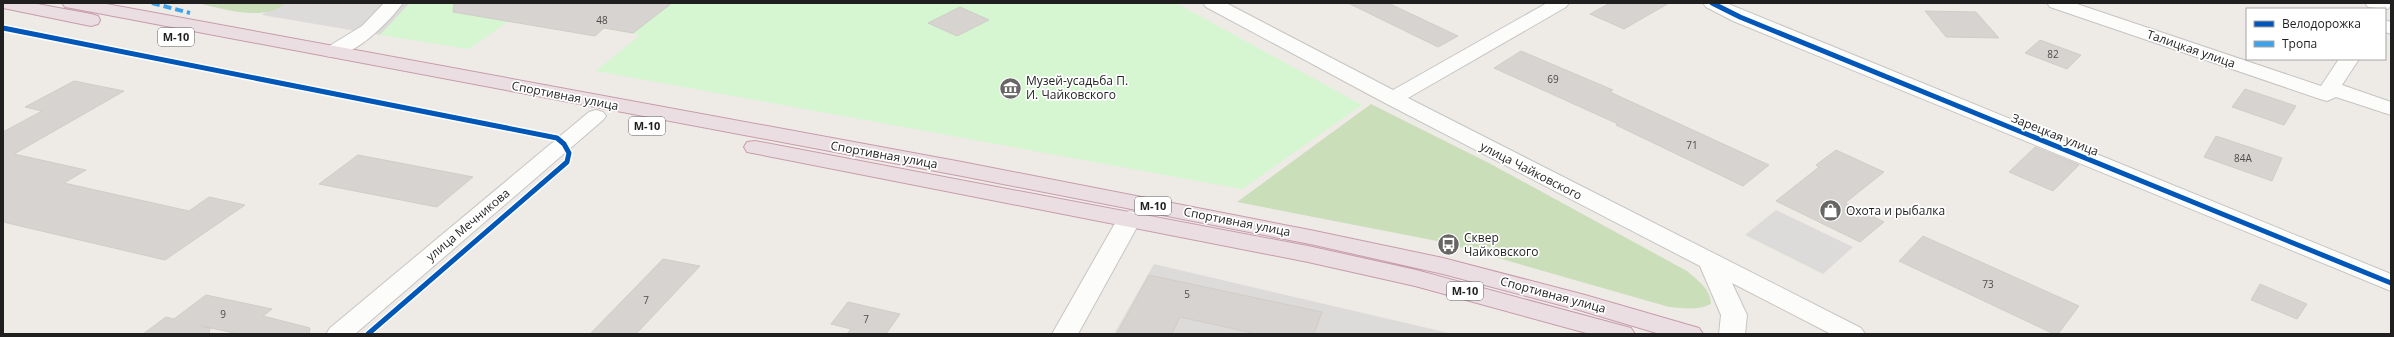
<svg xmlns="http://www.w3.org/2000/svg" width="2394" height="337" viewBox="0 0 2394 337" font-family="'Open Sans',sans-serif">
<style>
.residential{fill:#dddbd9}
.forest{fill:#cbdeba}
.park{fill:#d5f6d0}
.parking{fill:#dcdbd9}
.building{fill:#d6d3d0;stroke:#d1ccc8}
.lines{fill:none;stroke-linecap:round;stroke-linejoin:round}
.minor-casing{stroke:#c6c5c3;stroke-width:2}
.highway-casing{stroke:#c69bac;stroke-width:2}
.minor{fill:#fcfcfb;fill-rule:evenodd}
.highway{fill:#ebdee2;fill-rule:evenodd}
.quiet{stroke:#3da2ea;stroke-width:4;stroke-dasharray:8 4;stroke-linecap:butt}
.cycleway-casing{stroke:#fff;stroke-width:8}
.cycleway{stroke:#0057b8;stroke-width:5}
.labels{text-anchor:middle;stroke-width:3.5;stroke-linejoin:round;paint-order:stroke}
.number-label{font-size:10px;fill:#4d4c4b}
.shield{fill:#fff;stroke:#626262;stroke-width:1}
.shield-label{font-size:11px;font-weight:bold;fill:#1f1f1f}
.street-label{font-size:12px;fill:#1f1f1f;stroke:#fff}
.poi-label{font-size:12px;fill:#1f1f1f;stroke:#fff;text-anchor:start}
</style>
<rect width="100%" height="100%" fill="#eeebe7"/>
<path class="residential" d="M277,3H410L380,35L262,15Z
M1154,264L1453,334H1114Z"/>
<path class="forest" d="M196,3H286C263,23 222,8 196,3Z
M1371,104L1489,163L1687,271C1697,280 1711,289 1711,304C1697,311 1683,308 1669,307L1442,242L1237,202Z"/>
<path class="park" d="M410,3H1176L1362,105L1242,189L596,71L640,35L604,28L595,36L530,14L516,23L507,22L469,49L380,35Z"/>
<path class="parking" d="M1776,210L1853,247L1823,274L1745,235Z"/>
<path class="building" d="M454,3H672L633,33L604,28L595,36L453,12Z
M1348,3H1388L1458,36L1438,47Z
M1610,3H1669L1624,29L1590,14Z
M960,7L989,20L957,36L928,23Z
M1925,11L1976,12L1999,38L1946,37Z
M2040,40L2081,55L2067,69L2025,53Z
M1521,51L1613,90L1610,92L1769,165L1743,186L1616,125L1618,124L1494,68Z
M74,81L124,91L14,154L86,170L64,183L189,211L209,197L245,205L165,260L3,222V132L42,111L25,107Z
M2245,89L2296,106L2284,125L2232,107Z
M2216,136L2282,158L2272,181L2204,157Z
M2035,147L2079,165L2053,191L2009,172Z
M1836,150L1884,172L1845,203L1884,222L1860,242L1776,201L1819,167L1816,165Z
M358,155L473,177L437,207L319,184Z
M1923,236L2079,306L2058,334H2054L1899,261Z
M663,259L700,266L636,334H590Z
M1149,275L1322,312L1314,334H1257L1180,317L1172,334H1117Z
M2260,284L2307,304L2297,319L2251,300Z
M206,295L272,309L263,316L310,328L309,334H239L201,326L210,328L209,334H143L166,317L174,319Z
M848,302L900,314L886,334H847L851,329L831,324Z"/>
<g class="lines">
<defs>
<path id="minor" d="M384,3H403C390,21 350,62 326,56L323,52L326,48L362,26Z
M1203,3H1226L1393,90L1547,3H1569L1566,7L1408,98L1861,328L1865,334H1831L1732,283L1747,315L1745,334H1719L1721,315L1700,266L1385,103L1206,7Z
M1703,3H1726L2391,274V291L1733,21L1706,7Z
M2047,3H2074L2321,86L2339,59H2359L2342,85L2391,102V115L2336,97L2327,101L2320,99L2050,7Z
M2365,3H2390L2391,5L2388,9L2368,7Z
M2385,20L2391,22V34L2385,32Z
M596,110L603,112L606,116L603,120L355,334H326L330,328L589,112Z
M1130,211L1138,213L1142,218L1078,334H1052L1118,218L1122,213Z"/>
<path id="highway" d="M3,3H32L91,14L98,16L100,20L98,24L91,26L3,8Z
M62,3H101L962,162L1310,230L1443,258L1585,295L1699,328L1703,334H1660L1579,310L1443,274L1310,244L962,176L71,8L65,7Z
M755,141L1308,246L1416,270L1631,328L1635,334H1590L1415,286L1308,262L747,152L744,147L747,142Z"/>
</defs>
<use href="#minor" class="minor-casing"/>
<use href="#highway" class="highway-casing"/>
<use href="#minor" class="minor"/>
<use href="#highway" class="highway"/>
<path class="quiet" d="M152,3L190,13"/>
<defs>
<path id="cycleway" d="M1712,3L1740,17L2391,283
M3,28L557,138L564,144L569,153L567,162L368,334"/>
</defs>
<use href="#cycleway" class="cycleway-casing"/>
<use href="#cycleway" class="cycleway"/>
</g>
<defs>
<symbol id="museum-disc" viewBox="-11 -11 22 22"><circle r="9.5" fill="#676665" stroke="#fff"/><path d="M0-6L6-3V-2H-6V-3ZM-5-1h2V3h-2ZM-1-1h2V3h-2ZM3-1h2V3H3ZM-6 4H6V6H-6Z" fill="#fff"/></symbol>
<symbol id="shop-disc" viewBox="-11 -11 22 22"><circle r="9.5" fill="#676665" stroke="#fff"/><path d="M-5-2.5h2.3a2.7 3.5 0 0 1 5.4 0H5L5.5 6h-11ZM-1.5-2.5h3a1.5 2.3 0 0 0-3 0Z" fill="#fff"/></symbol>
<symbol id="bus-disc" viewBox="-11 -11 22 22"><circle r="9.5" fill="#676665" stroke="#fff"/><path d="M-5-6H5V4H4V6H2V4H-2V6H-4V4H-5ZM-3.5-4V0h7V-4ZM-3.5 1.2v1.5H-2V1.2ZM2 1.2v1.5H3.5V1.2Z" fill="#fff"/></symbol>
</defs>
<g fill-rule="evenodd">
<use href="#museum-disc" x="998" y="76" width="25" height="25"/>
<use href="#shop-disc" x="1818" y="198" width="25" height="25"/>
<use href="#bus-disc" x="1436" y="232" width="25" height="25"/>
</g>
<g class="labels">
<g class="number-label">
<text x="602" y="24">48</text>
<text x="2053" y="58">82</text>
<text x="1553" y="83">69</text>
<text x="1692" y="149">71</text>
<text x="2243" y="162">84А</text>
<text x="1988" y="288">73</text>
<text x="1187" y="298">5</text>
<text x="646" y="304">7</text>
<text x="223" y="318">9</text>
<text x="866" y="323">7</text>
</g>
<g class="shield">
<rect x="158" y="28" width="36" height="18" rx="3"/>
<rect x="629" y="117" width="36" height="18" rx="3"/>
<rect x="1135" y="197" width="36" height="18" rx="3"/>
<rect x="1447" y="282" width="36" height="18" rx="3"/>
</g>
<g class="shield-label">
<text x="176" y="41">М-10</text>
<text x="647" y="130">М-10</text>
<text x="1153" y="210">М-10</text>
<text x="1465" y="295">М-10</text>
</g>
<g class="street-label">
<text transform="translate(2191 49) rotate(19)" y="4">Талицкая улица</text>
<text transform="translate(565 96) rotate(11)" y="4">Спортивная улица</text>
<text transform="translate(2055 135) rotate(22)" y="4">Зарецкая улица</text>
<text transform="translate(884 155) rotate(10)" y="4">Спортивная улица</text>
<text transform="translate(1531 171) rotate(27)" y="4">улица Чайковского</text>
<text transform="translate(1237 222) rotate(11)" y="4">Спортивная улица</text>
<text transform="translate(468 225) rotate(-40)" y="4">улица Мечникова</text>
<text transform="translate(1553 295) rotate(15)" y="4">Спортивная улица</text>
</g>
<g class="poi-label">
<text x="1026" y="85">Музей-усадьба П.<tspan x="1026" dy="14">И. Чайковского</tspan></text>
<text x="1846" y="215">Охота и рыбалка</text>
<text x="1464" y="242">Сквер<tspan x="1464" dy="14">Чайковского</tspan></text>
</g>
</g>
<rect width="2394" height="337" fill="none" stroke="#1f1f1f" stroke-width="8"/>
<rect x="2246" y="8" width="140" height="52" fill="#ffffff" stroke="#a5a5a5"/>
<rect x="2254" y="21" width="20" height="6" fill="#0057b8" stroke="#a5a5a5"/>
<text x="2282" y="28" font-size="12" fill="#1f1f1f">Велодорожка</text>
<rect x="2254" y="41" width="20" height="6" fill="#3da2ea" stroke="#a5a5a5"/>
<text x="2282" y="48" font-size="12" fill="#1f1f1f">Тропа</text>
</svg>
